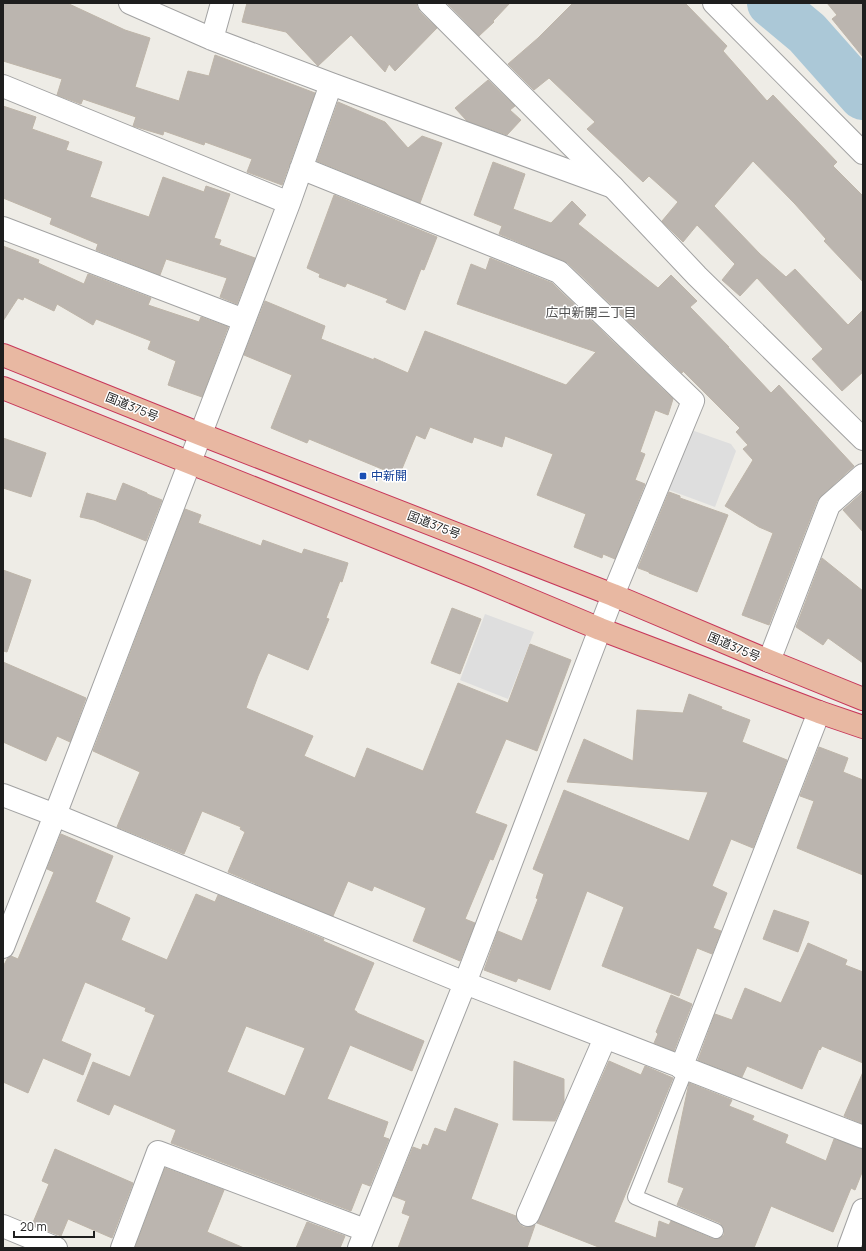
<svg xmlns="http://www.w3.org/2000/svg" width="866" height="1251" viewBox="0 0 866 1251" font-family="Manrope,'Noto Sans JP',sans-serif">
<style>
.parking{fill:#dedede}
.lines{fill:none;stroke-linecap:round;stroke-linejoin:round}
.river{stroke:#abc8d7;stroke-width:48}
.building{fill:#bbb5af;stroke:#beb5a9;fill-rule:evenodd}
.service-casing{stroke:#a2a2a2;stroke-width:16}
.minor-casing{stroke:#a2a2a2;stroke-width:24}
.tertiary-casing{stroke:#a2a2a2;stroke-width:24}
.trunk-casing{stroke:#c7375a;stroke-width:24}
.service{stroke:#fff;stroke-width:14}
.minor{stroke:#fff;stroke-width:22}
.tertiary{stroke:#fff;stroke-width:22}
.trunk{stroke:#e8b8a2;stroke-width:22}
.transit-dot{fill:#1a4fb4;stroke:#fff;stroke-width:1.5}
.labels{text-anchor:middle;stroke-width:3;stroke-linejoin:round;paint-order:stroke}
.street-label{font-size:12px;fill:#1e1e1e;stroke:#fff}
.transit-label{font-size:12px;fill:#164399;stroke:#fff;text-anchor:start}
.neighbourhood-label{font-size:13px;fill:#515151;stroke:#fff}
</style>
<rect width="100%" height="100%" fill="#eeece6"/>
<path class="parking" d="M683,427L731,444L736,451L715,507L661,487Z
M485,614L534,632L508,699L460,680Z"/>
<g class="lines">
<path class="river" d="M771,3L807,33L863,96"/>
</g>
<path class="building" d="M3,3H67L125,30L150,38L135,87L179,101L188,71L209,76L215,55L315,93L282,185L247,172L252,159L205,142L204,145L164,131L163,135L133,126L136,117L83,99L81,104L57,95L62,79L3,61Z
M247,3H417V7L420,12L437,28L395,71L389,64L385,72L351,35L318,66L286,32L242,22Z
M447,3H510L493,21L494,22L479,36Z
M573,3H685L727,46L723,51L767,101L773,95L837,162L833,166L863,196V282L824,241L826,239L795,204L753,161L714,206L760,254L786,277L795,269L848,325L863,310V372L842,391L812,359L823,349L757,278L740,296L722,280L735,264L697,225L683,242L662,221L678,202L649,176L643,182L587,129L595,122L549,78L534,90L508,64L538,38Z
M827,3H863V57L832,19L837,15Z
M488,80L515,106L510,110L521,120L507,135L467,121L455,108Z
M338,102L385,122L408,148L422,136L442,143L420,203L317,161Z
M3,106L36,117L32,129L69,142L66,150L102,162L90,197L149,217L163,177L204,192L206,186L230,194L214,238L221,240L219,245L255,258L237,304L220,297L227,278L166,259L160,275L96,250L98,244L50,224L52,218L3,198Z
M493,162L525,174L513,209L551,223L572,201L586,215L578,224L658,288L671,275L697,301L690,307L729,347H728L771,393L779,385L854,466L821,496L817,501L769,625L742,615L773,533L759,527L725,506L753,460L743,449L748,445L736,432L740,428L683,371L682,373L568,263L499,234L502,226L474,215Z
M334,195L437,237L424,270L421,269L405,310L386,302L388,299L347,283L345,287L319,277L320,274L307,268Z
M3,246L39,260L38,263L84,284L88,274L151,298L148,305L199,322L201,317L228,327L202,397L168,385L176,361L148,349L151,341L96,319L93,325L57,304L54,311L24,297L23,300L18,298L3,321Z
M490,258L552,283L673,399L668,415L655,410L640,452L645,454L635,480L645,484L615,559L603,554L602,558L574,547L586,514L537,495L553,454L505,436L502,447L474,437L472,443L430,427L425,439L416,435L399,476L309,439L307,443L271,428L292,375L244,355L265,301L325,326L321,339L374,360V358L408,373L425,331L566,385L596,352L457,304L471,264L486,270Z
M3,438L46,453L31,497L3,488Z
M123,483L147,493V494L162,500L146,541L94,520L80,517L87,493L116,501Z
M669,492L680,496V498L728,515L697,592L649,573V572L638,568Z
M863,492V532L843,510Z
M185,509L201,515L198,523L261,546L263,540L302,554L304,549L348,563L342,582L340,581L326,618L329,619L308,670L268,653L258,676L246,708L313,736L304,756L355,778L367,748L423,771L458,683L508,703L530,644L571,660L537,751L506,739L475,813L507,825L493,860L490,859L465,919L475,923L460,961L413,941L426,908L374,886L372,891L348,881L333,916L228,872L245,832L240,829L241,827L202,811L184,854L117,827L140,772L93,751Z
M822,558L863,591V663L828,638L823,645L796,627Z
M3,570L31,580L7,652L3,651Z
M452,608L481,619L460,674L431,663Z
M3,662L86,698L70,742L57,736L46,761L3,742Z
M689,694L722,707L721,709L750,720L742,742L787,760L753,848L731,839L712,886L727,893L713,928L721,931L712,954L697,948L679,996L602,966L624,907L587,891L550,990L518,978L516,982L484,970L498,931L522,941L538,899L536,898L544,874L533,869L564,790L689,841L708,792L567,782L584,739L633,761L637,710L683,713Z
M819,747L848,758L843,772L863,780V875L797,848L814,801L800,796Z
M61,834L113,856L95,902L130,918L121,940L167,960L196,894L215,902L218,895L324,939L323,941L374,963L354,1010L357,1012V1013L424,1041L412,1071L350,1045L327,1099L388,1122L383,1137L389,1139L370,1186L362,1183L351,1211L171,1143L176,1130L114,1104L109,1115L77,1101L93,1062L130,1077L155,1015L145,1011L146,1008L85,982L61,1041L91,1054L83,1075L43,1058L28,1093L3,1082V967L7,959L11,956L18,959L54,872L47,869ZM246,1026L305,1048L285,1096L227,1072Z
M774,910L809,922L798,952L763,939Z
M808,943L847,960L845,965L863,972V1063L822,1046L820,1050L819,1049L802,1089L747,1066L742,1077L698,1060L715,1014L732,1020L745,988L781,1003Z
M671,995L692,1004L674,1051L654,1043L658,1034L656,1032Z
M514,1061L564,1079V1102L555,1121L513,1120Z
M609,1061L641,1075L645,1066L673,1078L614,1222L656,1238L659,1221L669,1225L671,1221L713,1239H717L724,1235V1230L720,1223L677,1205L684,1188L668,1182L689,1083L732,1100L729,1106L754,1116L752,1120L788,1135L785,1143L826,1161L834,1139L863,1149V1170L855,1190L851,1188L833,1232L771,1206L754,1248H601L537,1223Z
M863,1072V1124L844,1116Z
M455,1108L498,1124L471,1199L516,1216L518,1223L523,1227H530L535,1225L527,1248H398L410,1216L402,1213L406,1201L393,1196L413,1147L421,1150L423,1144L428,1146L435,1128L446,1132Z
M55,1149L133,1183L112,1238L68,1219L61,1236L32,1225L49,1184L42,1181Z
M165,1168L224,1190L207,1232L244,1248H135Z
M307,1222L345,1236L340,1248H296Z"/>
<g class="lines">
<defs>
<path id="service" d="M686,1069L635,1197L716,1231"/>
<path id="minor" d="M130,3L212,39L331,84L613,187
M714,3L863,153
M212,39L222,3
M3,86L289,203
M301,168L559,272L693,401L613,595L465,983L359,1248
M3,228L244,320
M769,661L829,505L863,475
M3,795L55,815L465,983L863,1137
M3,947L55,815L289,203L331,84
M681,1068L819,712
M528,1215L605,1038
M3,1226L56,1248
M122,1248L158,1152L365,1230
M849,1248L863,1210"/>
<path id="tertiary" d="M429,3L613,187L697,276L863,439"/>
<path id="trunk" d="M3,355L200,434L613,595L769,661L863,699
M3,388L476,577L600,629L819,712L863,727"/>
</defs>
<use href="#service" class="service-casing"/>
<use href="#minor" class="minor-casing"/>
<use href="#tertiary" class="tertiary-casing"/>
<use href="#trunk" class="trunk-casing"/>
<use href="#service" class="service"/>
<use href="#minor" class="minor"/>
<use href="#tertiary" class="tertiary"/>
<use href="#trunk" class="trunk"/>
</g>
<rect class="transit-dot" x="359" y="472" width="8" height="8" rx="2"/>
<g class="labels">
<g class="street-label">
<text transform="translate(132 407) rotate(22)" y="4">国道375号</text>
<text transform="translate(434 525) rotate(21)" y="4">国道375号</text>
<text transform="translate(734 647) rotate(23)" y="4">国道375号</text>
</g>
<g class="transit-label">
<text x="371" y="480">中新開</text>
</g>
<g class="neighbourhood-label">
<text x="591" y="317">広中新開三丁目</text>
</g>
</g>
<rect width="866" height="1251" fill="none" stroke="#1e1e1e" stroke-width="8"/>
<path d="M14 1231v6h80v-6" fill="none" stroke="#1e1e1e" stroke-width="2"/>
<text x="20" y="1231" font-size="12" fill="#1e1e1e" stroke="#ffffff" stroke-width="3" paint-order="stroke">20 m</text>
</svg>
